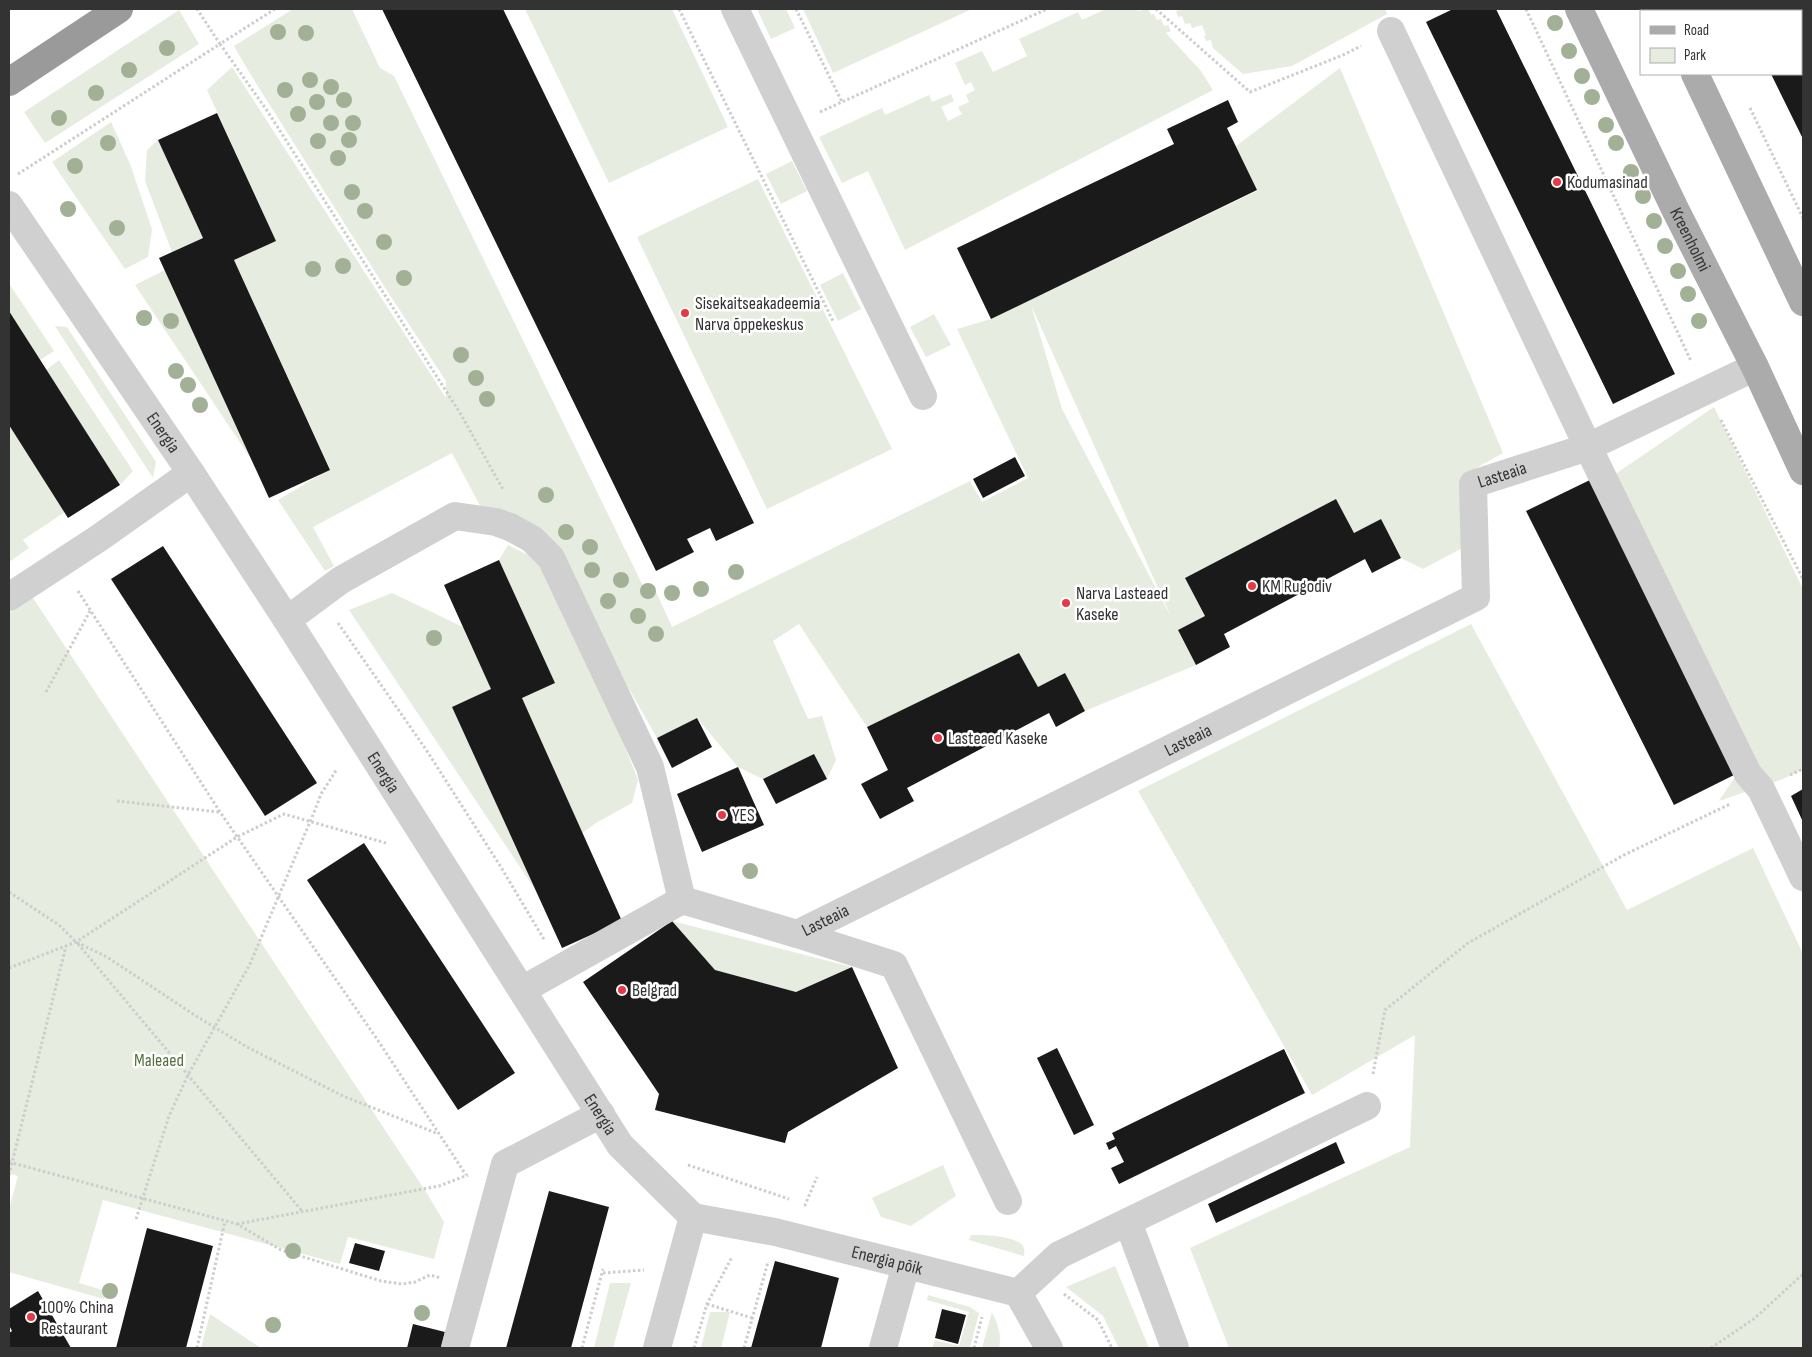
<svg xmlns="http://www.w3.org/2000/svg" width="1812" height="1357" viewBox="0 0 1812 1357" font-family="'Sofia Sans Condensed',sans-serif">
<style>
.green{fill:#e6ecdf;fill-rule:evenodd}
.building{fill:#1a1a1a}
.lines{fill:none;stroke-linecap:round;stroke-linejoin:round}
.path{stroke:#cdcdcd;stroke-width:3;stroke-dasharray:2.5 2.5;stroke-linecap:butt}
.minor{stroke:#d0d0d0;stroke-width:28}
.major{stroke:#ababab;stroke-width:28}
.highway{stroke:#9a9a9a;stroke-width:28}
.tree{fill:#a2b095}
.poi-dot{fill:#e63946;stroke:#fff;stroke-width:2}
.labels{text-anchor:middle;stroke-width:5;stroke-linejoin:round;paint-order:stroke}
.poi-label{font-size:18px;fill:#333;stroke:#fff;text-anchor:start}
.street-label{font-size:18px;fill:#333;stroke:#fff}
.park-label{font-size:18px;fill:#56703f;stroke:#fff}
</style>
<rect width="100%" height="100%" fill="#fff"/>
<path class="green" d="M293,9H352L380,68L394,76L644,588L653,585L672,627L970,481L982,502L1028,478L957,329L991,319L1257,191L1236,146L1340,68L1503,453L1462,476L1466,546L1423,569L1401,558L1381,519L1354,533L1336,499L1185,578L1205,616L1178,630L1196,665L1085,711L1065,673L1038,687L1019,653L867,727L799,624L773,641L808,719L822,716L836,760L827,779L814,754L763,779L738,767L697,718L657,738L608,652L561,552L486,517L452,453L313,527L334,566L325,571L278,500L330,469L234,260L276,241L207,90L232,67L446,398V381L384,286L249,72L234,46ZM1031,305L1172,619L1062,409Z
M525,9H672L728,127L609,183Z
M757,9H786L795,28L771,39Z
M803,9H972L833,73Z
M1106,9H1136L1138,11L1148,9L1151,15L1154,14L1157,20L1161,19L1164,26L1168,25L1171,31L1166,33L1201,71L1213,90L905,250L868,171L842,183L819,137L882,108L885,115L929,95L932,102L951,94L954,101L941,107L948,121L962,114L958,107L969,102L966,95L975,90L971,82L965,85L955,63L982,51L993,72L1027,56L1019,39L1078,12L1082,20Z
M1180,9H1385L1387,14L1292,66L1243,74L1213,48L1211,40L1206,41L1204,36L1206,35L1202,25L1192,28L1190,23L1185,24L1182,16L1178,17L1176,11L1180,10Z
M179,10L199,44L45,143L24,112Z
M111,122L130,164L152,229L148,257L125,269L52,162Z
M158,140L203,238L172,252L145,181L147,150Z
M792,161L807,191L781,204L766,174Z
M758,179C802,269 848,358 892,449L767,509L637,237Z
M165,270L253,462L135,285Z
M843,273L861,309L838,321L820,285Z
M10,285L54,351L40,360L9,311Z
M934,314L951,345L926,357L910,327Z
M55,326L67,327L156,462L153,478Z
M59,360L133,471L120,485L46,370Z
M1714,407L1803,589V769L1783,779L1719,801L1739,771L1596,487Z
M9,425L65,512L23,540L29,548L9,562Z
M508,545L536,559L612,714L638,780L632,803L596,823L582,833L522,698L555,683L499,560Z
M392,593L463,627L491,689L452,707L536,891L349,610Z
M33,598L428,1195L444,1222L434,1259L348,1237L340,1264L103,1200L79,1283L106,1291L104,1299L9,1272V1209L18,1176L9,1173V613Z
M1471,624L1627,910L1753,848L1803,954V1348H1229L1190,1248L1410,1147L1415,1035L1312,1095L1138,791Z
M672,921L852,967L796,992L715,970Z
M943,1165L956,1196L911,1226L881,1217L872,1198Z
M971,1235C982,1235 1019,1235 1024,1248C1025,1250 1024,1254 1024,1256L969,1240Z
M1115,1266L1149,1348H1119L1103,1316L1066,1287Z
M610,1283H631L613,1348H594Z
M928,1295L970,1307L979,1313L970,1348H932L935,1340L959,1346L969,1312L927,1300Z
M710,1312H730L721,1348H701Z
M992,1312C998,1325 1002,1335 999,1348H982Z
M210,1314L261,1348H201Z"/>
<path class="building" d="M382,9H503L754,523L716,541L710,528L687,539L694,552L656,571Z
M1453,9H1496L1675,374L1613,404L1426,22Z
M1739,9H1803V139L1771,74H1801V11H1741Z
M1228,100L1238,122L1227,128L1257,190L991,319L957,248L1174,144L1167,129Z
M217,113L276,241L234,260L330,470L269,498L159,258L203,238L158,140Z
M9,311L120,485L68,518L9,425Z
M1015,457L1025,476L983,498L973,479Z
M1592,479L1740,772L1674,805L1526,511Z
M1336,499L1354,533L1381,519L1401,558L1372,573L1365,559L1224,634L1230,647L1196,665L1178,630L1205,616L1185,578Z
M163,546L317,783L265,816L111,579Z
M499,560L555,683L522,698L622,921L562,948L452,707L491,689L444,585Z
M1019,653L1038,687L1065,673L1085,711L1056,727L1049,713L907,788L914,801L880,819L861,784L888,770L867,727Z
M697,718L712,747L672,768L657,738Z
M814,754L827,779L776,804L763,779Z
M738,767L764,825L702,852L677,794Z
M1803,789V822L1791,796Z
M364,843L515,1073L458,1110L307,880Z
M672,921L715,970L796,992L852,967L898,1068L788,1132L785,1143L655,1110L659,1094L583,982Z
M1057,1048L1094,1125L1074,1135L1037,1058Z
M1284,1049L1305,1093L1119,1184L1111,1168L1124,1162L1116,1146L1109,1150L1106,1143L1115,1139L1112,1133Z
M1336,1142L1345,1163L1216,1223L1208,1204Z
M549,1191L609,1207L571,1348H506Z
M147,1228L213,1246L186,1348H116Z
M355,1243L385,1251L379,1271L349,1263Z
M775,1261L839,1278L821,1348H751Z
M38,1291L71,1348H9V1333L12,1331L9,1325V1309Z
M942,1309L966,1315L958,1344L935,1338Z
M413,1324L445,1332L441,1348H407Z"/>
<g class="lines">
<path class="path" d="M275,9L220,44L268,112L381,289L460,413L504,491
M679,9L833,321
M796,9L842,102
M1156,9L1250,92L1343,55L1361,46
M1526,9L1691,361
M1702,9L1703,11
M1750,108L1803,218
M820,112L1047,9
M18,174L220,44L197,9
M1721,420L1803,579
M78,591L220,812L379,1042L466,1175
M338,623L427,751L499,864L545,941
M46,692L90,611
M1790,775L1803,769
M117,801L219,812
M9,892L59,925L76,942L107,957L196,1016L247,1047L343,1096L436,1133
M78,944L302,1211
M9,968L76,942L237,837L284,814L386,843
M1373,1074L1385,1010L1468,943L1624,855L1730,804
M9,1162L237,1224L281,1250L381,1281L402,1284L415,1282L430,1275L441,1278
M688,1165L789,1199
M9,1175L66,946
M804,1205H805L817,1177
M136,1219L169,1116L188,1075L250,964L315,810L321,794L337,769
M237,1224L439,1186L468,1175
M603,1273L644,1270
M1064,1294L1098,1320L1112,1348
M707,1304L752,1318
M197,1348L225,1221
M582,1348L603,1269
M694,1348L707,1304L732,1257
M744,1348L768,1262
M974,1348L982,1317
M1711,1348L1755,1318L1803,1274"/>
<g class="minor">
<path d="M735,9L923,396"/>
<path d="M1391,31L1588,447L1748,774L1761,789L1803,877"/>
<path id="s1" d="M9,205L191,473L287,620L620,1145L693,1217L657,1348"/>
<path d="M9,597L99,538L191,473"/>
<path d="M287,620L341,580L455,516L496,522L510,527L532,539L551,558L650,767L682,900"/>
<path d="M797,934L894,965L1008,1201"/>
<path id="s2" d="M522,990L682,900L797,934L1476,597L1473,484L1588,447L1755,367"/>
<path id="s3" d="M693,1217L775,1232L1018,1293L1049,1348"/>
<path d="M1128,1222L1175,1348"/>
<path d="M1018,1293L1059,1255L1367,1106"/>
<path d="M455,1348L505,1164L601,1114"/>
<path d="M883,1348L906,1265"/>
</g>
<g class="major">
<path id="s4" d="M1579,9L1675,209L1755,367L1803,471"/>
<path d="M1664,9L1666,11"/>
<path d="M1695,74L1803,302"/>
</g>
<path class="highway" d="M9,82L119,9"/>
</g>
<g class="tree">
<circle cx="1555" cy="23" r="8"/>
<circle cx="278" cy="32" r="8"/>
<circle cx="306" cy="33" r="8"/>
<circle cx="167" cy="48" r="8"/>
<circle cx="1569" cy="51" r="8"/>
<circle cx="129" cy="70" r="8"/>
<circle cx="1582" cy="76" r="8"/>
<circle cx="310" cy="80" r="8"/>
<circle cx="331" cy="87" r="8"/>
<circle cx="285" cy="90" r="8"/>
<circle cx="96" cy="93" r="8"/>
<circle cx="1592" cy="97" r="8"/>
<circle cx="344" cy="100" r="8"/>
<circle cx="317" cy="102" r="8"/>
<circle cx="298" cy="114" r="8"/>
<circle cx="59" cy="118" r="8"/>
<circle cx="331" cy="123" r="8"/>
<circle cx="353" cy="123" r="8"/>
<circle cx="1606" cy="125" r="8"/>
<circle cx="349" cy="140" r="8"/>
<circle cx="318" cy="141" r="8"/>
<circle cx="108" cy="143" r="8"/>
<circle cx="1616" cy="143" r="8"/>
<circle cx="338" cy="158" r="8"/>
<circle cx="75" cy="166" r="8"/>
<circle cx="1631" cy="172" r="8"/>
<circle cx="352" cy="192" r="8"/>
<circle cx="1643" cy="196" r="8"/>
<circle cx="68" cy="209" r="8"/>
<circle cx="365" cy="211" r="8"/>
<circle cx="1654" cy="221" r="8"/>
<circle cx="117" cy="228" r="8"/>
<circle cx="384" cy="242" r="8"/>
<circle cx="1665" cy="246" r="8"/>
<circle cx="343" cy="266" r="8"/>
<circle cx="313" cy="269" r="8"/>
<circle cx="1678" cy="271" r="8"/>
<circle cx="404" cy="278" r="8"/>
<circle cx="1688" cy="294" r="8"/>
<circle cx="144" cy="318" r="8"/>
<circle cx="171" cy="321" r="8"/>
<circle cx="1699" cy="321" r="8"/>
<circle cx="461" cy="355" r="8"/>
<circle cx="176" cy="371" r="8"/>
<circle cx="476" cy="378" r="8"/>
<circle cx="188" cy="385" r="8"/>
<circle cx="487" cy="399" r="8"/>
<circle cx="200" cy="405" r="8"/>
<circle cx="546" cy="495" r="8"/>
<circle cx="566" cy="532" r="8"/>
<circle cx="590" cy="547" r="8"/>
<circle cx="592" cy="570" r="8"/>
<circle cx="736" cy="572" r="8"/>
<circle cx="621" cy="580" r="8"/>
<circle cx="701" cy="589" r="8"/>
<circle cx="648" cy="591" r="8"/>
<circle cx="672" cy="593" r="8"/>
<circle cx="608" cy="601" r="8"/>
<circle cx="638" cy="616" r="8"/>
<circle cx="656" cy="634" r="8"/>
<circle cx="434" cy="638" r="8"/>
<circle cx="750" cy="871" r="8"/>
<circle cx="293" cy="1251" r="8"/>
<circle cx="110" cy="1291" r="8"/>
<circle cx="422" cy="1313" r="8"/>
<circle cx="273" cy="1325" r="8"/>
</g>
<g class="poi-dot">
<circle cx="1557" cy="182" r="5"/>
<circle cx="685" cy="313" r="5"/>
<circle cx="1252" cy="586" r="5"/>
<circle cx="1066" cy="603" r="5"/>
<circle cx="938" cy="738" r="5"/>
<circle cx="722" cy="815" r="5"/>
<circle cx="622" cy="990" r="5"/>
<circle cx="31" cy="1317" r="5"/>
</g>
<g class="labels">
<g class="poi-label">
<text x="1567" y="188">Kodumasinad</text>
<text x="695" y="309">Sisekaitseakadeemia<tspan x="695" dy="21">Narva õppekeskus</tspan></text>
<text x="1262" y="592">KM Rugodiv</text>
<text x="1076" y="599">Narva Lasteaed<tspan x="1076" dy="21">Kaseke</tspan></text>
<text x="948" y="744">Lasteaed Kaseke</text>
<text x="732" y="821">YES</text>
<text x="632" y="996">Belgrad</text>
<text x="41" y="1313">100% China<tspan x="41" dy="21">Restaurant</tspan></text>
</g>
<g class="street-label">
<text dy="6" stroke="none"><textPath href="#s4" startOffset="256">Kreenholmi</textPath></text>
<text dy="6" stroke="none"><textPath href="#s1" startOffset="275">Energia</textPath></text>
<text dy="6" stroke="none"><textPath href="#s2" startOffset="1205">Lasteaia</textPath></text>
<text dy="6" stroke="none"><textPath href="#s2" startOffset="740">Lasteaia</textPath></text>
<text dy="6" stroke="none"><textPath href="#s1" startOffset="680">Energia</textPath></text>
<text dy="6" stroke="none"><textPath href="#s2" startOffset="335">Lasteaia</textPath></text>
<text dy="6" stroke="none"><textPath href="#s1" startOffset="1085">Energia</textPath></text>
<text dy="6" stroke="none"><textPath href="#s3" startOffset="199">Energia põik</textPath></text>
</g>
<g class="park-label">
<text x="159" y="1066">Maleaed</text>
</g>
</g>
<rect width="1812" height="1357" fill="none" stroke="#333333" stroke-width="20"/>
<rect x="1640" y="10" width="162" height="65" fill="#ffffff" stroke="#adadad"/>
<rect x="1650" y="26" width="25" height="8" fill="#ababab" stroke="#adadad"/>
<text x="1684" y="35" font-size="15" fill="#333333">Road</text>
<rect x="1650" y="48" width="25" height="15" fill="#e6ecdf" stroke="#adadad"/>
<text x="1684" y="60" font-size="15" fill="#333333">Park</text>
</svg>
